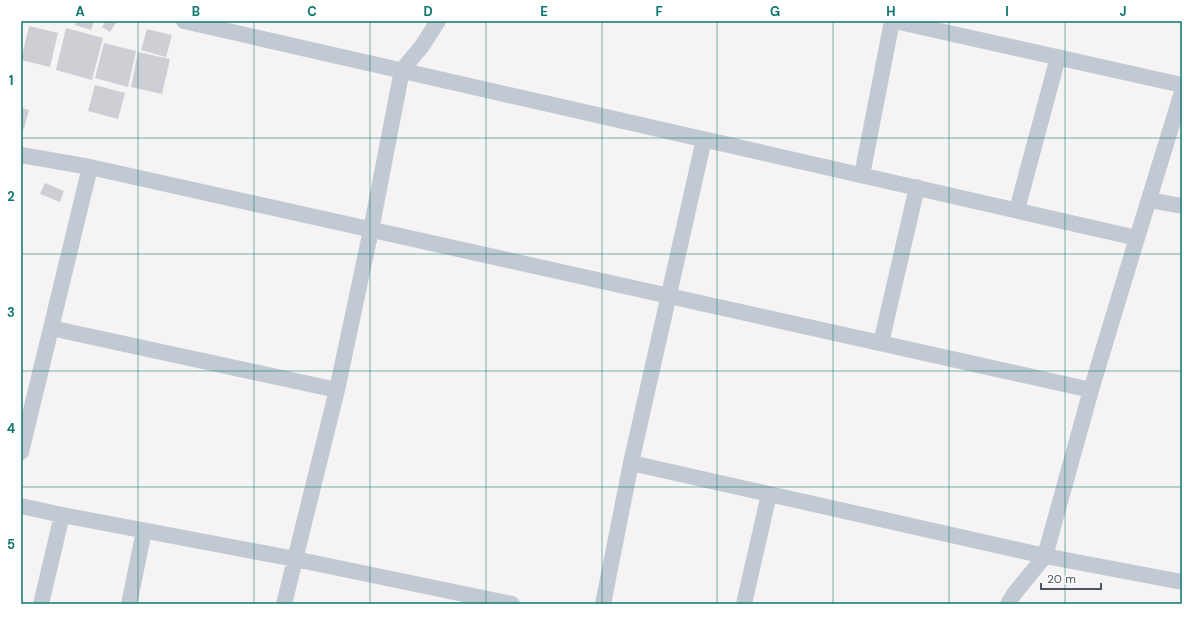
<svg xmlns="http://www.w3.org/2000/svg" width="1203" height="625" viewBox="0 0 1203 625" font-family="'DM Sans',sans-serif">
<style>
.building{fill:#cdcfd5}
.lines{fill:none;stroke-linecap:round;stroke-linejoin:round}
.street{stroke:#c1cad2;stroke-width:16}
.grid{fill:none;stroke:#0f766e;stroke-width:1;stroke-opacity:0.55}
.neatline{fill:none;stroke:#0f766e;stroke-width:1.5}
.grid-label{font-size:13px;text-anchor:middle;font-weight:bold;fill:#0f766e}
</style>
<rect width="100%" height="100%" fill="#f5f3f3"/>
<path class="building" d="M76,21H94L91,30L75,25Z
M106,21H117L110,32L102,27Z
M29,26L58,33L50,67L21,60Z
M66,28L103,38L92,80L56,70Z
M147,29L172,35L166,57L141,50Z
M104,43L136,51L128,87L95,78Z
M138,52L170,59L162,94L131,87Z
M95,85L125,93L118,119L88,111Z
M21,108L29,110L24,129L21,128Z
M45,183L64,191L60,202L40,194Z"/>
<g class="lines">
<path class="street" d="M184,21L1137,238
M895,21L1182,85
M21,155L90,167L1091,390
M862,175L892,21
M1149,200L1182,206
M1017,210L1058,57
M51,328L337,390
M881,343L917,187
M21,452L90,167
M631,463L1045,556L1182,582
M21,506L62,515L295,559L512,604
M41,604L62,515
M129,604L144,531
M284,604L337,390L371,230L402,70L422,46L438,21
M603,604L631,463L704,139
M744,604L769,494
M1008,604L1014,594L1045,556L1091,390L1137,238L1182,92"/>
</g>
<path class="grid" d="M138,21V604M254,21V604M370,21V604M486,21V604M602,21V604M717,21V604M833,21V604M949,21V604M1065,21V604M21,138H1182M21,254H1182M21,371H1182M21,487H1182"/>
<rect width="1203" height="625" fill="none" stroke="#ffffff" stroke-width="44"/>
<path d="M1041 583v6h60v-6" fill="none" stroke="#4a5661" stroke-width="2"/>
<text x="1047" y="583" font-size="12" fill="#4a5661" stroke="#ffffff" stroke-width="3" paint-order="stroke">20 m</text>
<rect x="22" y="22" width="1159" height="581" class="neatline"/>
<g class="grid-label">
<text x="80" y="16">A</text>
<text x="196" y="16">B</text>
<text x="312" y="16">C</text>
<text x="428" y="16">D</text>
<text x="544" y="16">E</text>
<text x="659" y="16">F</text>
<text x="775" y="16">G</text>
<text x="891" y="16">H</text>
<text x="1007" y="16">I</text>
<text x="1123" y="16">J</text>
<text x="11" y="85">1</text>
<text x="11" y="201">2</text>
<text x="11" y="317">3</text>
<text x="11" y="433">4</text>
<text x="11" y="549">5</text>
</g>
</svg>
